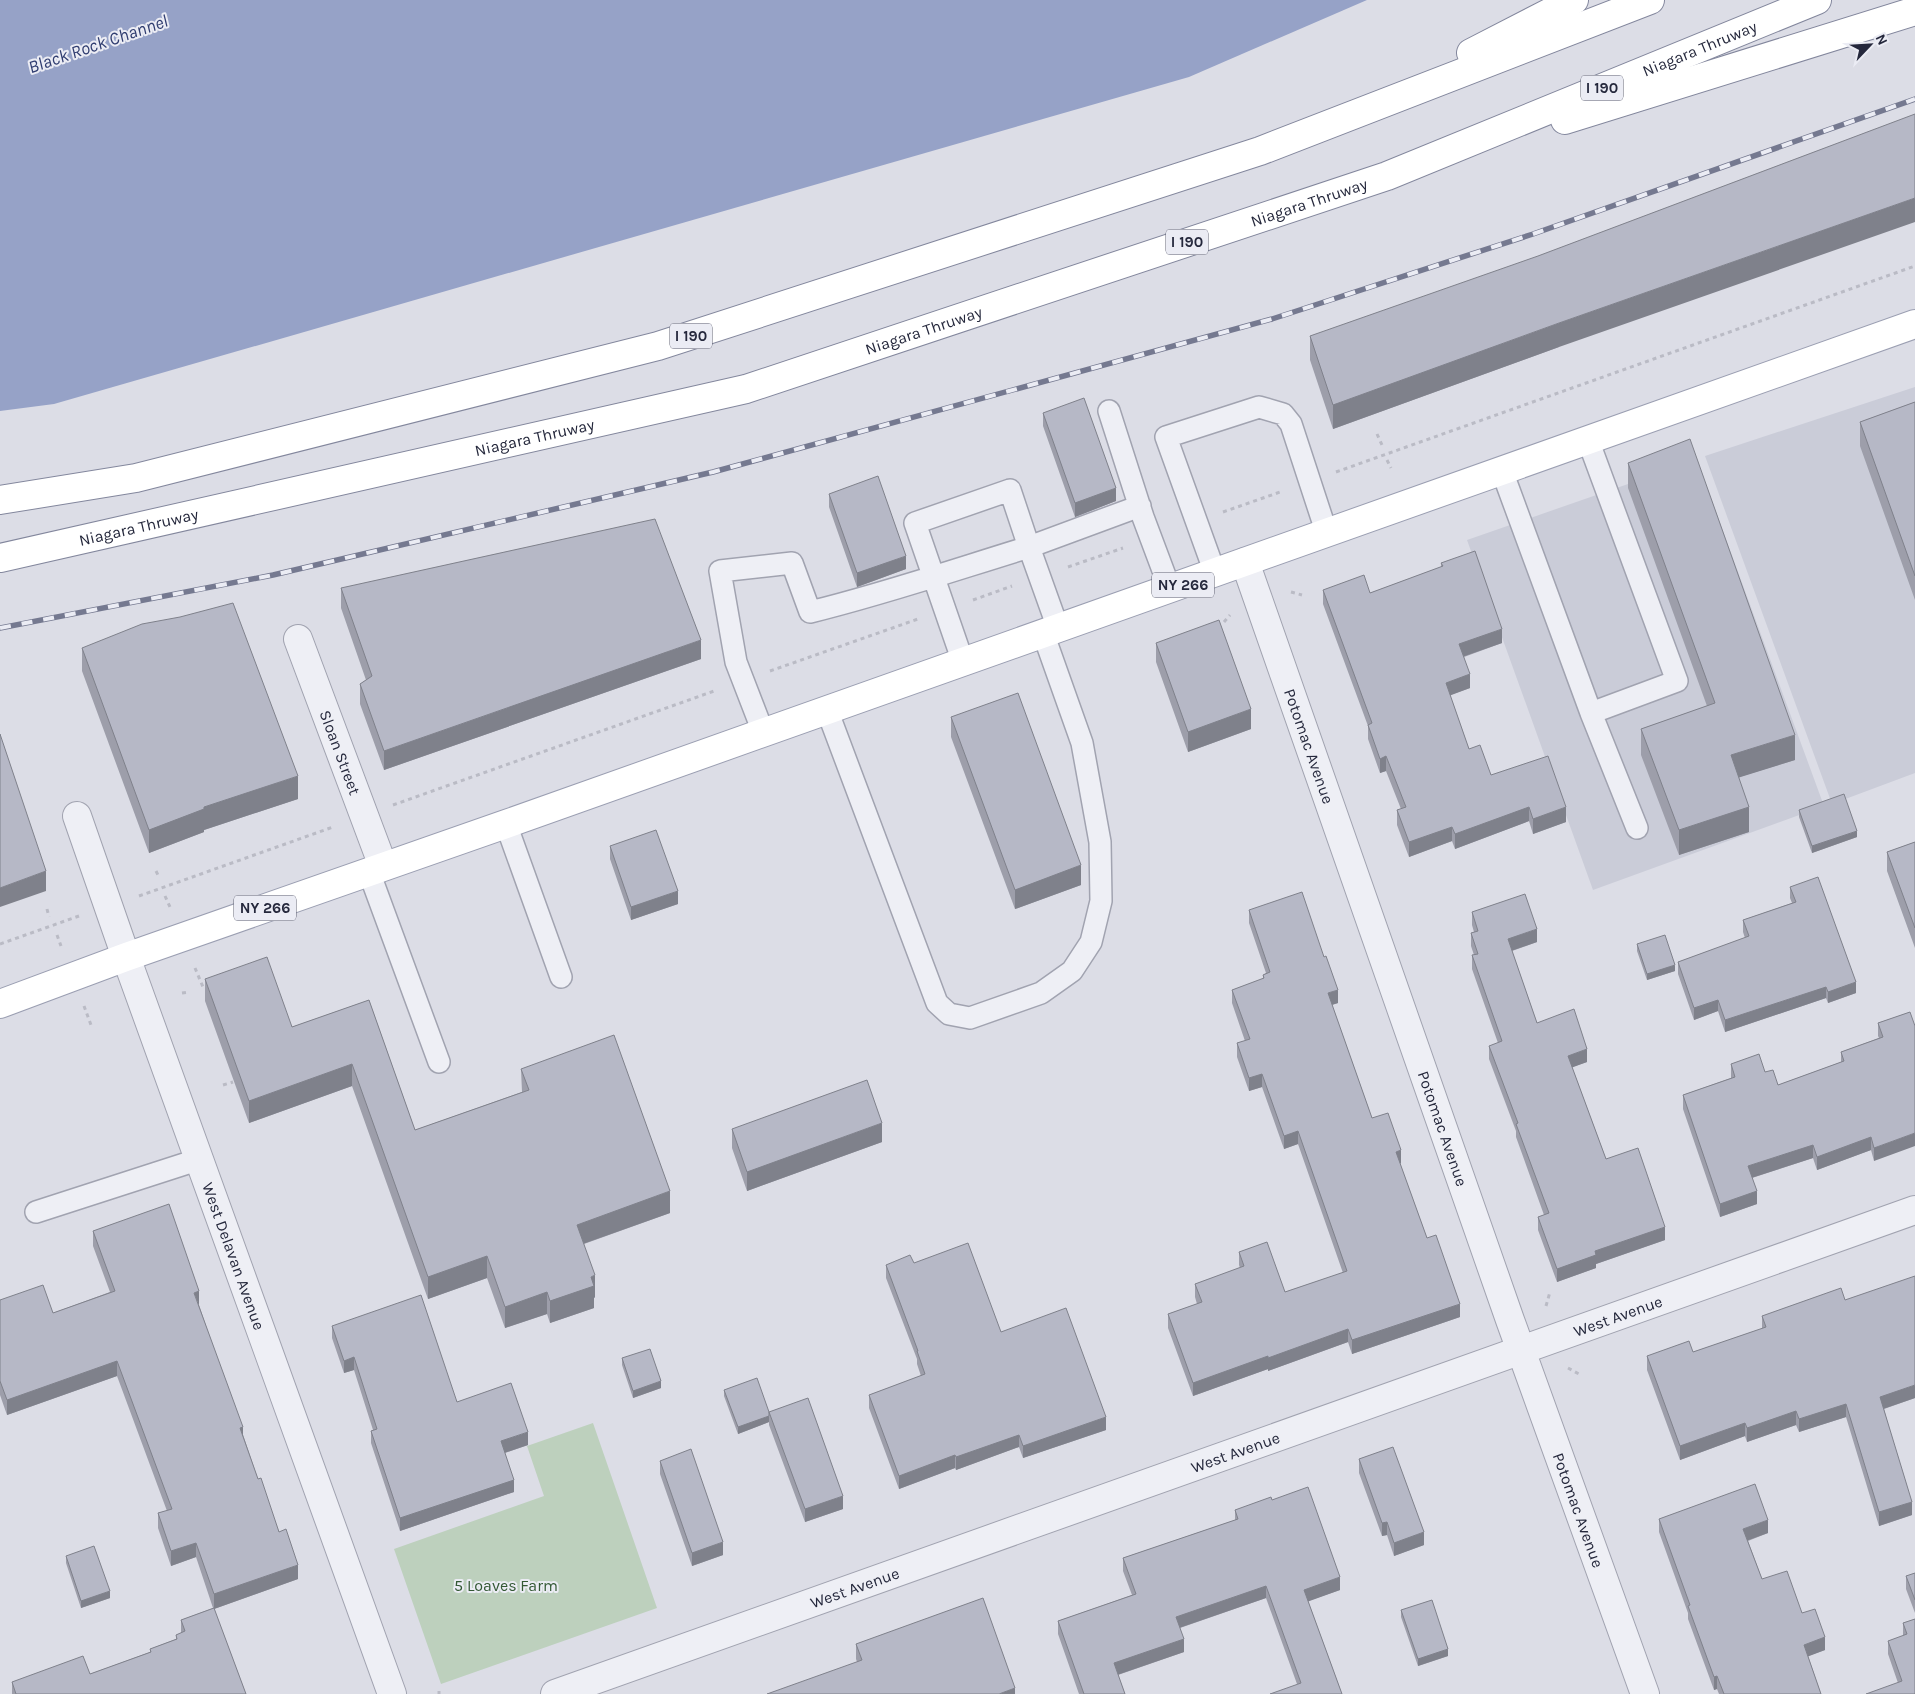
<svg xmlns="http://www.w3.org/2000/svg" width="1915" height="1694" viewBox="0 0 1915 1694" font-family="Karla,sans-serif">
<style>
.built{fill:#caccd8}
.green{fill:#bdd0bd}
.water{fill:#96a2c7}
.lines{fill:none;stroke-linecap:round;stroke-linejoin:round}
.service-casing{stroke:#a1a3b0;stroke-width:24}
.minor-casing{stroke:#a1a3b0;stroke-width:30}
.tertiary-casing{stroke:#a1a3b0;stroke-width:30}
.primary-casing{stroke:#9b9fb2;stroke-width:30}
.motorway-casing{stroke:#83879d;stroke-width:30}
.path{stroke:#babbc5;stroke-width:3;stroke-dasharray:4 4;stroke-linecap:butt}
.service{stroke:#eeeff5;stroke-width:21}
.minor{stroke:#eeeff5;stroke-width:28}
.tertiary{stroke:#eeeff5;stroke-width:28}
.primary{stroke:#fff;stroke-width:28}
.motorway{stroke:#fff;stroke-width:28}
.rail-casing{stroke:#757990;stroke-width:5.5}
.rail{stroke:#ebecf4;stroke-width:4;stroke-dasharray:11;stroke-linecap:butt}
.wall{fill:#9d9eaa}
.shaded-wall{fill:#7f818b}
.building{fill:#b6b8c6;stroke:#7f818b}
.labels{text-anchor:middle;stroke-width:4;stroke-linejoin:round;paint-order:stroke}
.shield{fill:#ebecf4;stroke:#606373;stroke-width:1}
.shield-label{font-size:15px;font-weight:bold;fill:#25283c}
.street-label{font-size:16px;fill:#25283c;stroke:#ebecf4}
.park-label{font-size:16px;fill:#335834;stroke:#ebecf4}
.water-label{font-size:18px;font-style:italic;fill:#303d70;stroke:#ebecf4}
</style>
<rect width="100%" height="100%" fill="#dcdde6"/>
<path class="built" d="M1915,387V773L1832,804L1705,456Z
M1697,460L1824,806L1593,890L1467,540Z"/>
<path class="green" d="M593,1423L657,1608L441,1684L394,1549L544,1496L527,1446Z"/>
<path class="water" d="M0,0H1367L1189,77L54,404L0,411Z"/>
<g class="lines">
<defs>
<path id="service" d="M1109,411L1143,517L1170,589
M1502,471L1591,713L1677,681L1588,440
M1215,573L1166,437L1259,407L1283,414L1291,424L1327,534
M1058,628L1029,547L1140,506
M827,710L937,1003L949,1014L970,1018L1041,993L1072,971L1091,942L1101,901L1100,842L1082,743L1043,633
M1591,713L1637,828
M763,732L736,662L720,571L792,563L810,612C884,594 957,569 1029,547L1010,490L915,523L963,662
M506,824L561,977
M369,872L439,1062
M36,1212L200,1159"/>
<g id="minor">
<path id="s1" d="M1245,562L1510,1320L1645,1694"/>
<path id="s2" d="M298,639L383,866"/>
<path d="M77,816L126,957"/>
<path id="s3" d="M555,1694L1915,1210"/>
</g>
<g id="tertiary">
<path id="s4" d="M126,957L392,1694"/>
</g>
<path id="primary" d="M0,1004L126,957L506,824L1915,324"/>
<g id="motorway">
<path d="M1471,53L1574,0"/>
<path d="M1565,120L1915,11"/>
<path d="M0,500L136,478L658,346L1260,151L1650,0"/>
<path id="s5" d="M0,558L746,389L1387,176L1817,0"/>
</g>
</defs>
<use href="#service" class="service-casing"/>
<use href="#minor" class="minor-casing"/>
<use href="#tertiary" class="tertiary-casing"/>
<use href="#primary" class="primary-casing"/>
<use href="#motorway" class="motorway-casing"/>
<path class="path" d="M1377,434L1382,445
M1387,460L1391,468
M1336,472L1915,266
M1223,512L1283,491
M1068,567L1123,548
M1291,592L1302,595
M973,600L1012,586
M1224,622L1230,615
M770,671L918,619
M393,805L717,690
M156,871L159,877
M139,896L333,827
M165,896L170,907
M47,909L49,917
M57,935L61,946
M0,944L79,916
M195,968L203,987
M182,993L189,992
M84,1006L91,1025
M223,1085L233,1082
M1546,1306L1550,1292
M1568,1368L1579,1374
M439,1694V1691"/>
<use href="#service" class="service"/>
<use href="#minor" class="minor"/>
<use href="#tertiary" class="tertiary"/>
<use href="#primary" class="primary"/>
<use href="#motorway" class="motorway"/>
<defs>
<path id="rail" d="M0,628L273,575L713,472L1272,319L1533,234L1915,99"/>
</defs>
<use href="#rail" class="rail-casing"/>
<use href="#rail" class="rail"/>
</g>
<path class="wall" d="M1310,336L1559,347L1333,429L1310,360Z
M1915,402V600L1860,446V422Z
M1043,413L1116,501L1075,517L1043,426Z
M1628,463L1795,760L1739,777L1749,832L1679,855L1641,755V729L1707,706L1628,488Z
M829,494L906,569L857,587L829,507Z
M1441,563L1502,643L1464,657L1470,688L1450,695L1469,749L1491,775L1566,822L1533,834L1529,821L1455,849L1452,841L1409,857L1397,825V810L1401,809L1386,771L1380,773L1368,739V726L1323,604V590L1370,593L1441,567Z
M341,588L701,659L384,770L360,704V684L366,680L341,608Z
M1156,643L1251,729L1188,752L1156,662Z
M82,648L298,799L204,830V832L149,853L82,671Z
M951,717L1081,885L1015,909L951,737Z
M1799,810L1857,837L1812,853L1799,817Z
M1915,842V948L1887,871V852Z
M610,846L678,904L631,920L610,859Z
M1790,887L1856,993L1828,1003L1826,998L1725,1032L1718,1011L1694,1020L1678,974V962L1745,938L1743,932V920L1792,903L1790,898Z
M1249,910L1338,1003L1332,1005L1372,1118L1401,1163L1400,1164L1427,1238L1460,1317L1352,1354L1348,1342L1268,1371V1369L1193,1396L1168,1328V1314L1197,1304L1195,1297V1284L1240,1268L1239,1265V1252L1285,1292L1343,1273L1298,1144L1284,1149L1262,1087L1249,1091L1237,1057V1043L1245,1041L1232,1003V990L1263,979V975L1266,973L1249,923Z
M1472,912L1537,942L1512,951L1537,1023L1587,1062L1572,1067L1606,1159L1665,1240L1596,1264V1268L1557,1282L1538,1230V1217L1544,1215L1516,1137V1131L1489,1059V1046L1498,1043L1472,969V955H1474L1471,946V933L1474,932L1472,925Z
M1637,944L1675,971L1647,980L1637,951Z
M205,979L292,1027L369,1000L415,1130L522,1092L521,1069L670,1213L584,1244L595,1297L594,1298V1308L550,1323L547,1314L505,1328L487,1278L428,1299L352,1086L249,1123L205,1001Z
M1910,1012L1874,1161L1871,1150L1817,1170L1813,1158L1752,1178L1757,1204L1720,1217L1683,1109V1095L1731,1078V1064L1765,1072L1778,1085L1841,1062V1052L1879,1038L1878,1036V1023Z
M732,1129L882,1142L747,1191L732,1148Z
M93,1231L199,1305L258,1479L298,1579L214,1609L246,1694H12V1682L90,1674L150,1652V1649L176,1639V1635L181,1633V1620L213,1608L196,1557L171,1566L158,1528V1513L167,1511L117,1376L7,1415L0,1395V1300L53,1313L110,1292L93,1246Z
M914,1263L1001,1332L1106,1430L1023,1458L1019,1447L956,1470L955,1468L899,1489L869,1408V1395L921,1376L917,1364V1359L886,1278V1265Z
M1845,1300L1915,1398L1884,1409L1912,1515L1879,1526L1846,1417L1799,1432L1796,1425L1747,1442L1745,1436L1680,1460L1647,1370V1356L1693,1352L1762,1329V1316Z
M332,1326L528,1445L505,1453L514,1492L400,1531L371,1443V1431L373,1430L354,1370L344,1373L332,1338Z
M622,1358L661,1388L633,1398L622,1365Z
M724,1390L769,1412L843,1509L805,1522L769,1425V1422L738,1434L724,1396Z
M1359,1459L1424,1545L1394,1556L1387,1535L1382,1536L1359,1473Z
M660,1461L723,1555L692,1566L660,1474Z
M1272,1500L1340,1590L1308,1601L1342,1694L1297,1684L1266,1598L1180,1628L1184,1652L1118,1675L1125,1694H1079L1058,1634V1621L1132,1595L1123,1571V1558L1235,1520V1510Z
M1659,1519L1768,1533L1748,1541L1762,1579L1802,1613L1825,1650L1808,1656L1821,1694H1719L1717,1689L1714,1690L1688,1619V1613L1659,1532Z
M66,1556L110,1598L81,1608L66,1563Z
M1915,1573V1613L1906,1589V1576Z
M1401,1610L1448,1656L1418,1666L1401,1617Z
M1915,1619V1694L1898,1683L1888,1654V1641L1903,1636V1623Z
M856,1644L1015,1694L857,1662L856,1659Z"/>
<path class="shaded-wall" d="M1915,198V222L1559,347L1333,429V405L1559,323Z
M1116,488V501L1075,517V503Z
M906,556V569L857,587V573Z
M1502,629V643L1459,658V644Z
M701,640V659L384,770V751Z
M1470,674V688L1446,697V683Z
M1251,709V729L1188,752V732Z
M1795,735V760L1731,780V755Z
M1386,756V771L1380,773V759Z
M298,776V799L204,830V832L149,853V830L204,807Z
M1529,807V821L1455,849V834Z
M1566,807V822L1533,834V819Z
M1749,807V832L1679,855V830Z
M1452,827V841L1409,857V842Z
M1857,831V837L1812,853V846Z
M1081,865V885L1015,909V890Z
M46,871V891L0,907V888Z
M678,891V904L631,920V907Z
M1537,929V942L1508,952V939Z
M1675,965V971L1647,980V974Z
M1856,982V993L1828,1003V992Z
M1826,987V998L1725,1032V1020Z
M1338,990V1003L1328,1006V993Z
M1718,1000V1011L1694,1020V1008Z
M1587,1049V1062L1568,1069V1056Z
M352,1064V1086L249,1123V1101Z
M1262,1074V1087L1249,1091V1078Z
M882,1123V1142L747,1191V1172Z
M1298,1131V1144L1284,1149V1136Z
M1915,1133V1146L1874,1161V1148Z
M1871,1137V1150L1817,1170V1157Z
M1813,1145V1158L1748,1179V1166Z
M1401,1150V1163L1396,1165V1152Z
M670,1191V1213L577,1246V1225Z
M1757,1191V1204L1720,1217V1204Z
M1665,1227V1240L1596,1264V1268L1557,1282V1269L1595,1251Z
M487,1256V1278L428,1299V1277Z
M595,1275V1297L594,1298V1308L550,1323V1301L591,1277Z
M199,1291V1306L194,1293Z
M547,1292V1314L505,1328V1307Z
M1460,1304V1317L1352,1354V1340Z
M1348,1329V1342L1268,1371V1358Z
M1268,1356V1369L1193,1396V1383Z
M354,1357V1370L344,1373V1361Z
M117,1361V1376L7,1415V1400Z
M661,1381V1388L633,1398V1391Z
M1915,1385V1398L1880,1410V1397Z
M1846,1404V1417L1799,1432V1419Z
M1796,1411V1425L1747,1442V1428Z
M769,1416V1422L738,1434V1427Z
M1106,1417V1430L1023,1458V1446Z
M1745,1423V1436L1680,1460V1446Z
M243,1427V1441L240,1428Z
M528,1432V1445L501,1454V1441Z
M1019,1435V1447L956,1470V1457Z
M955,1455V1468L899,1489V1476Z
M514,1480V1492L400,1531V1518Z
M843,1496V1509L805,1522V1509Z
M1912,1502V1515L1879,1526V1512Z
M1768,1520V1533L1743,1542V1529Z
M1387,1522V1535L1382,1536V1523Z
M1424,1532V1545L1394,1556V1543Z
M723,1542V1555L692,1566V1553Z
M196,1543V1557L171,1566V1551Z
M298,1565V1579L214,1609V1594Z
M1340,1577V1590L1304,1603V1590Z
M1266,1586V1598L1176,1629V1617Z
M110,1591V1598L81,1608V1601Z
M1825,1637V1650L1804,1658V1645Z
M1184,1639V1652L1114,1676V1663Z
M1448,1649V1656L1418,1666V1659Z
M1717,1676V1689L1714,1690V1677Z
M1015,1688V1694H999Z"/>
<path class="building" d="M1915,114V198L1559,323L1333,405L1310,336L1538,256Z
M1084,398L1116,488L1075,503L1043,413Z
M1915,402V576L1860,422Z
M1690,439L1795,735L1731,755L1749,807L1679,830L1641,729L1715,703L1628,463Z
M878,476L906,556L857,573L829,494Z
M655,519L701,640L384,751L360,684L372,676L341,588Z
M1475,551L1502,629L1459,644L1470,674L1446,683L1469,749L1480,745L1491,775L1548,756L1566,807L1533,819L1529,807L1455,834L1452,827L1409,842L1397,810L1406,807L1386,756L1380,759L1368,725L1372,723L1323,590L1364,575L1370,593L1443,566L1441,563Z
M233,603L298,776L204,807V809L149,830L82,648L142,624L180,617Z
M1219,620L1251,709L1188,732L1156,643Z
M1018,693L1081,865L1015,890L951,717Z
M0,734L46,871L0,888Z
M1844,794L1857,831L1812,846L1799,810Z
M656,830L678,891L631,907L610,846Z
M1915,842V928L1887,852Z
M1818,877L1856,982L1828,992L1826,987L1725,1020L1718,1000L1694,1008L1678,962L1749,936L1743,920L1796,902L1790,887Z
M1302,892L1324,957L1326,956L1338,990L1328,993L1372,1118L1388,1113L1401,1150L1396,1152L1427,1238L1436,1235L1460,1304L1352,1340L1348,1329L1268,1358V1356L1193,1383L1168,1314L1202,1302L1195,1284L1244,1266L1239,1252L1267,1242L1285,1292L1347,1271L1298,1131L1284,1136L1262,1074L1249,1078L1237,1043L1250,1039L1232,990L1264,978L1263,975L1270,972L1249,910Z
M1525,894L1537,929L1508,939L1537,1023L1574,1009L1587,1049L1568,1056L1606,1159L1638,1148L1665,1227L1595,1251L1596,1255L1557,1269L1538,1217L1549,1213L1516,1124L1518,1123L1489,1046L1502,1041L1472,955L1478,954L1471,933L1478,931L1472,912Z
M1665,935L1675,965L1647,974L1637,944Z
M267,957L292,1027L369,1000L415,1130L529,1090L521,1069L614,1035L670,1191L577,1225L595,1275L591,1277L594,1286L550,1301L547,1292L505,1307L487,1256L428,1277L352,1064L249,1101L205,979Z
M1910,1012L1915,1026V1133L1874,1148L1871,1137L1817,1157L1813,1145L1748,1166L1757,1191L1720,1204L1683,1095L1735,1077L1731,1064L1759,1054L1765,1072L1773,1070L1778,1085L1844,1061L1841,1052L1883,1037L1878,1023Z
M867,1080L882,1123L747,1172L732,1129Z
M169,1204L199,1291L194,1293L243,1427L240,1428L258,1479L261,1478L279,1532L286,1529L298,1565L214,1594L196,1543L171,1551L158,1513L172,1509L117,1361L7,1400L0,1381V1300L43,1285L53,1313L115,1291L93,1231Z
M968,1243L1001,1332L1066,1308L1106,1417L1023,1446L1019,1435L956,1457L955,1455L899,1476L869,1395L925,1374L917,1351H918L886,1265L910,1255L914,1263Z
M1915,1276V1385L1880,1397L1912,1502L1879,1512L1846,1404L1799,1419L1796,1411L1747,1428L1745,1423L1680,1446L1647,1356L1689,1341L1693,1352L1766,1327L1762,1316L1841,1288L1845,1300Z
M421,1295L457,1402L511,1383L528,1432L501,1441L514,1480L400,1518L371,1431L377,1429L354,1357L344,1361L332,1326Z
M650,1349L661,1381L633,1391L622,1358Z
M757,1378L769,1412V1416L738,1427L724,1390Z
M808,1398L843,1496L805,1509L769,1412Z
M1393,1447L1424,1532L1394,1543L1387,1522L1382,1523L1359,1459Z
M691,1449L723,1542L692,1553L660,1461Z
M1755,1484L1768,1520L1743,1529L1762,1579L1787,1571L1802,1613L1815,1609L1825,1637L1804,1645L1821,1694H1724L1717,1676L1714,1677L1688,1606L1690,1605L1659,1519Z
M1308,1487L1340,1577L1304,1590L1342,1694H1270L1301,1683L1266,1586L1176,1617L1184,1639L1114,1663L1125,1694H1084L1058,1621L1136,1594L1123,1558L1238,1519L1235,1510L1271,1497L1272,1500Z
M94,1546L110,1591L81,1601L66,1556Z
M1915,1573V1600L1906,1576Z
M983,1598L1015,1688L999,1694H767L862,1660L856,1644Z
M1432,1600L1448,1649L1418,1659L1401,1610Z
M214,1608L246,1694H16L12,1682L83,1656L90,1674L151,1652L150,1649L177,1639L176,1635L185,1631L181,1620Z
M1915,1619V1694H1866L1902,1681L1888,1641L1907,1634L1903,1623Z"/>
<g class="labels">
<g class="shield">
<rect x="1581" y="75.5" width="42" height="25" rx="4"/>
<rect x="1166" y="229.5" width="42" height="25" rx="4"/>
<rect x="670" y="323.5" width="42" height="25" rx="4"/>
<rect x="1152" y="572.5" width="62" height="25" rx="4"/>
<rect x="234" y="895.5" width="62" height="25" rx="4"/>
</g>
<g class="shield-label">
<text x="1602" y="93">I 190</text>
<text x="1187" y="247">I 190</text>
<text x="691" y="341">I 190</text>
<text x="1183" y="590">NY 266</text>
<text x="265" y="913">NY 266</text>
</g>
<g class="street-label">
<text dy="6" stroke="none"><textPath href="#s5" startOffset="1778">Niagara Thruway</textPath></text>
<text dy="6" stroke="none"><textPath href="#s5" startOffset="1358">Niagara Thruway</textPath></text>
<text dy="6" stroke="none"><textPath href="#s5" startOffset="952">Niagara Thruway</textPath></text>
<text dy="6" stroke="none"><textPath href="#s5" startOffset="548">Niagara Thruway</textPath></text>
<text dy="6" stroke="none"><textPath href="#s5" startOffset="142">Niagara Thruway</textPath></text>
<text dy="6" stroke="none"><textPath href="#s1" startOffset="195">Potomac Avenue</textPath></text>
<text dy="6" stroke="none"><textPath href="#s2" startOffset="121">Sloan Street</textPath></text>
<text dy="6" stroke="none"><textPath href="#s1" startOffset="600">Potomac Avenue</textPath></text>
<text dy="6" stroke="none"><textPath href="#s4" startOffset="318">West Delavan Avenue</textPath></text>
<text dy="6" stroke="none"><textPath href="#s3" startOffset="1128">West Avenue</textPath></text>
<text dy="6" stroke="none"><textPath href="#s3" startOffset="722">West Avenue</textPath></text>
<text dy="6" stroke="none"><textPath href="#s1" startOffset="1005">Potomac Avenue</textPath></text>
<text dy="6" stroke="none"><textPath href="#s3" startOffset="318">West Avenue</textPath></text>
</g>
<g class="park-label">
<text x="506" y="1591">5 Loaves Farm</text>
</g>
<g class="water-label">
<text transform="translate(98 44) rotate(-19)" y="6">Black Rock Channel</text>
</g>
</g>
<g transform="translate(1870 45) rotate(65)" stroke="#ebecf4" stroke-width="4" paint-order="stroke">
<path d="M0-4L9 19L0 12L-9 19Z" fill="#25283c"/>
<text y="-8" font-size="14" font-weight="bold" text-anchor="middle" fill="#25283c">N</text>
</g>
</svg>
